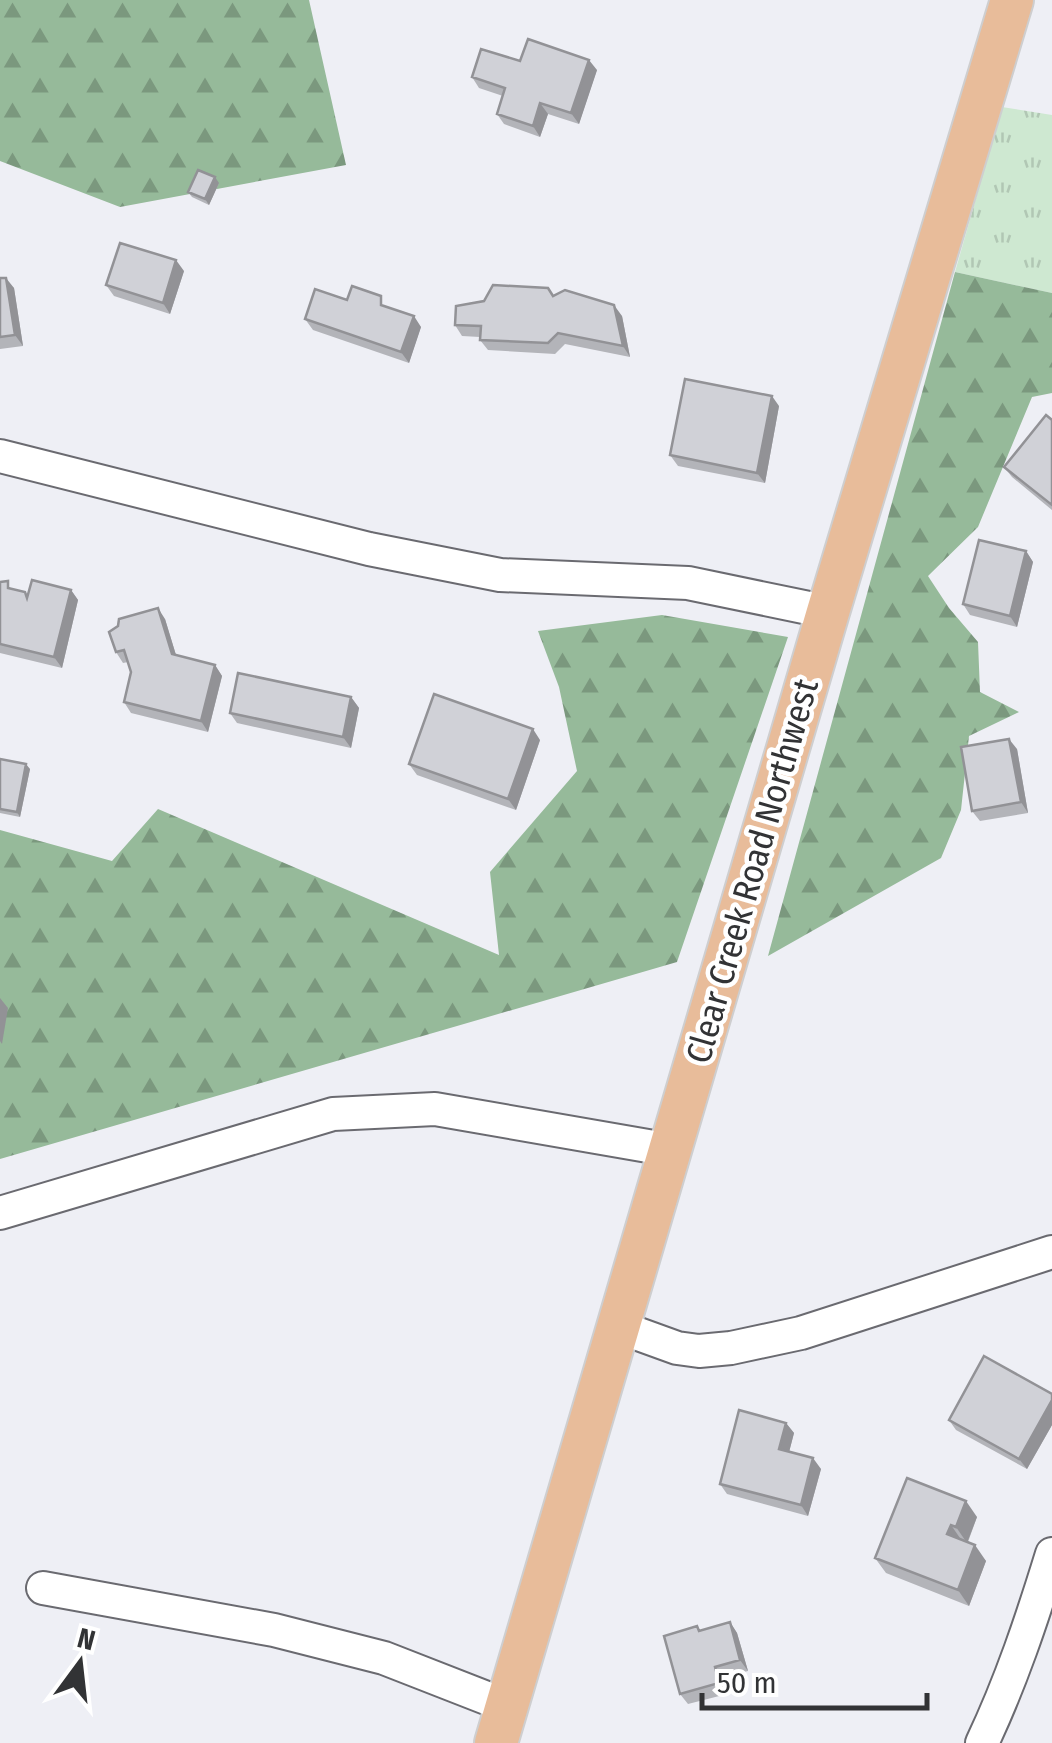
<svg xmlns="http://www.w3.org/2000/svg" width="1052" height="1743" viewBox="0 0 1052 1743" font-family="'Fira Sans Condensed',sans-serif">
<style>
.grass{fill:url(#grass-tufts)}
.forest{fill:url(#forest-firs)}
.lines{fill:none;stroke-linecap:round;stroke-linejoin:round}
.minor-casing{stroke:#6a6a70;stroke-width:36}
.major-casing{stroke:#cececf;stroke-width:46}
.minor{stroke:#fff;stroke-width:32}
.major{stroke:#e8bc9a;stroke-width:42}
.wall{fill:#b3b4b9}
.shaded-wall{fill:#929296}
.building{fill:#d0d1d7;stroke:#929296;stroke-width:2.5}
.labels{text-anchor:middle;stroke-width:9;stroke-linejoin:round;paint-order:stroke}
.street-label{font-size:35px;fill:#323335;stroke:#fff}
</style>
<defs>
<pattern id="grass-tufts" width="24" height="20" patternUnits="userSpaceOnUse" patternTransform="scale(2.5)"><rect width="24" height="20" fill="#cee8d1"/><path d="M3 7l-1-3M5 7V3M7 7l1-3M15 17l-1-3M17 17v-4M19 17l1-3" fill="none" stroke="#b1c7b4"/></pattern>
<pattern id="forest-firs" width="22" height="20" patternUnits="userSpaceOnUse" patternTransform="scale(2.5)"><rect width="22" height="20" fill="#96ba9a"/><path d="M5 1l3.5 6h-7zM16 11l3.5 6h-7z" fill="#7b987e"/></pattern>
</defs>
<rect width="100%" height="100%" fill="#eeeff5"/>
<path class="grass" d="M1002,107L1052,115V293L955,272Z"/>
<path class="forest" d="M0,0H309L346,165L120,207L0,161Z
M955,272L1052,293V393L1032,397L978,527L928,576L949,608L978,642L980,692L1019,712L969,736L961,810L941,858L768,956Z
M662,615L788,637L677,962L0,1159V830L112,861L158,809L499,955L490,872L577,771L559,687L538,631Z"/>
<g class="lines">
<defs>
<path id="minor" d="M0,456L369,549L500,575L688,583L828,612
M0,1213L333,1114L435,1109L671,1150
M619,1327L677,1348L699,1351L731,1348L801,1333L1052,1252
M43,1588L274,1630L384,1658L507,1706
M982,1743C1011,1682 1032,1619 1052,1554"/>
<path id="major" d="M496,1743L828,612L1012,0"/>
</defs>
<use href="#minor" class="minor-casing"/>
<use href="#major" class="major-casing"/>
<use href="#minor" class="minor"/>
<use href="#major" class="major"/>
</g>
<path class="wall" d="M520,61L597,70L579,124L548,114L540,137L504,124L497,114L503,96L479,88L472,77Z
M219,183L209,205L192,197L188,192Z
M184,271L170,314L114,296L106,285Z
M0,278L14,288L23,346L0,349Z
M548,288L554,296L622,316L630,357L565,344L555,354L488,350L480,340V337L462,336L455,325Z
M347,300L389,307L421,327L409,363L313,330L305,319Z
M779,406L765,483L678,466L670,455Z
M1052,420V510L1012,477L1004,467Z
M1026,551L1033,562L1017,627L970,615L963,604Z
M0,582L14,590L25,592L28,596L71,590L78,600L62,668L0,653Z
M165,619L176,655L215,665L222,676L208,732L131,713L124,702L131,672L128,662L123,663L116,652Z
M351,697L359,708L351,748L237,723L230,713Z
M540,740L516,810L417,775L409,764Z
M1017,749L1028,813L980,821L972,811Z
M0,759L30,769L20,817L0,813Z
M1052,1394V1425L1027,1469L956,1430L949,1420Z
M786,1423L794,1433L789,1452L821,1469L808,1516L727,1494L720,1484Z
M907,1478L977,1517L968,1542L986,1561L969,1606L886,1573L875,1558Z
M730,1622L737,1633L748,1671L722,1678L727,1694L688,1704L680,1694L700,1631Z"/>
<path class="shaded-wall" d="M589,60L597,70L579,124L571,113Z
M540,103L548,114L540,137L533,126Z
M215,177L219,183L209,205L205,199Z
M176,260L184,271L170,314L163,303Z
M6,278L14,288L23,346L15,335Z
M614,305L622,316L630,357L623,346Z
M414,316L421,327L409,363L401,352Z
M772,396L779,406L765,483L757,473Z
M1026,551L1033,562L1017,627L1010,616Z
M71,590L78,600L62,668L54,657Z
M158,608L165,619L179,665L172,654Z
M215,665L222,676L208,732L201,721Z
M351,697L359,708L351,748L343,737Z
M533,729L540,740L516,810L508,799Z
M1009,739L1017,749L1028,813L1021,802Z
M26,764L30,769L20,817L17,812Z
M0,998L8,1008L2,1044L0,1041Z
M1052,1400V1425L1027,1469L1019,1459Z
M786,1423L794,1433L787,1460L779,1449Z
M813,1458L821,1469L808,1516L801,1505Z
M966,1501L977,1517L967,1543L956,1527Z
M951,1525L962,1541L947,1534Z
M975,1545L986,1561L969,1606L958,1590Z
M730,1622L737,1633L748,1671L740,1660Z
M715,1667L722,1678L727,1694L719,1683Z"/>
<path class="building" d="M528,39L589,60L571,113L540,103L533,126L497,114L505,88L472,77L481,49L520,61Z
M198,170L215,177L205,199L188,192Z
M120,243L176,260L163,303L106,285Z
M0,278H6L15,335L0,337Z
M493,285L548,288L553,296L565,290L614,305L623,346L558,333L548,343L480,340L481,326L455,325L456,306L484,301Z
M352,286L381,296V305L414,316L401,352L305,319L315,289L347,300Z
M685,379L772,396L757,473L670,455Z
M1046,415L1052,420V505L1004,467Z
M979,540L1026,551L1010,616L963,604Z
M32,580L71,590L54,657L0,644V582L8,581V588L25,592L27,598Z
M158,608L172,654L215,665L201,721L124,702L131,672L124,650L116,652L109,632L118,626L119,619Z
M238,673L351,697L343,737L230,713Z
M434,694L533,729L508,799L409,764Z
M1009,739L1021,802L972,811L961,747Z
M0,759L26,764L17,812L0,809Z
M984,1356L1052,1394V1400L1019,1459L949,1420Z
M739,1410L786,1423L779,1449L813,1458L801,1505L720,1484Z
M907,1478L966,1501L956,1527L951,1525L947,1534L975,1545L958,1590L875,1558Z
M730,1622L740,1660L715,1667L719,1683L680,1694L664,1636L697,1626L699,1631Z"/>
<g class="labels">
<g class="street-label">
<text transform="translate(752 871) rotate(-74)" y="12">Clear Creek Road Northwest</text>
</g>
</g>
<g transform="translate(80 1663) rotate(15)" stroke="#ffffff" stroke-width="8" paint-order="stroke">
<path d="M0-8L18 38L0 25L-18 38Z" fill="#323335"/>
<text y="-15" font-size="28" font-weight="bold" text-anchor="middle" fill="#323335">N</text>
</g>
<path d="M702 1693v15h225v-15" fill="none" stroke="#323335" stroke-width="5"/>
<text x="717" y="1693" font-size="30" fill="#323335" stroke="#ffffff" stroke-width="8" paint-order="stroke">50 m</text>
</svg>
